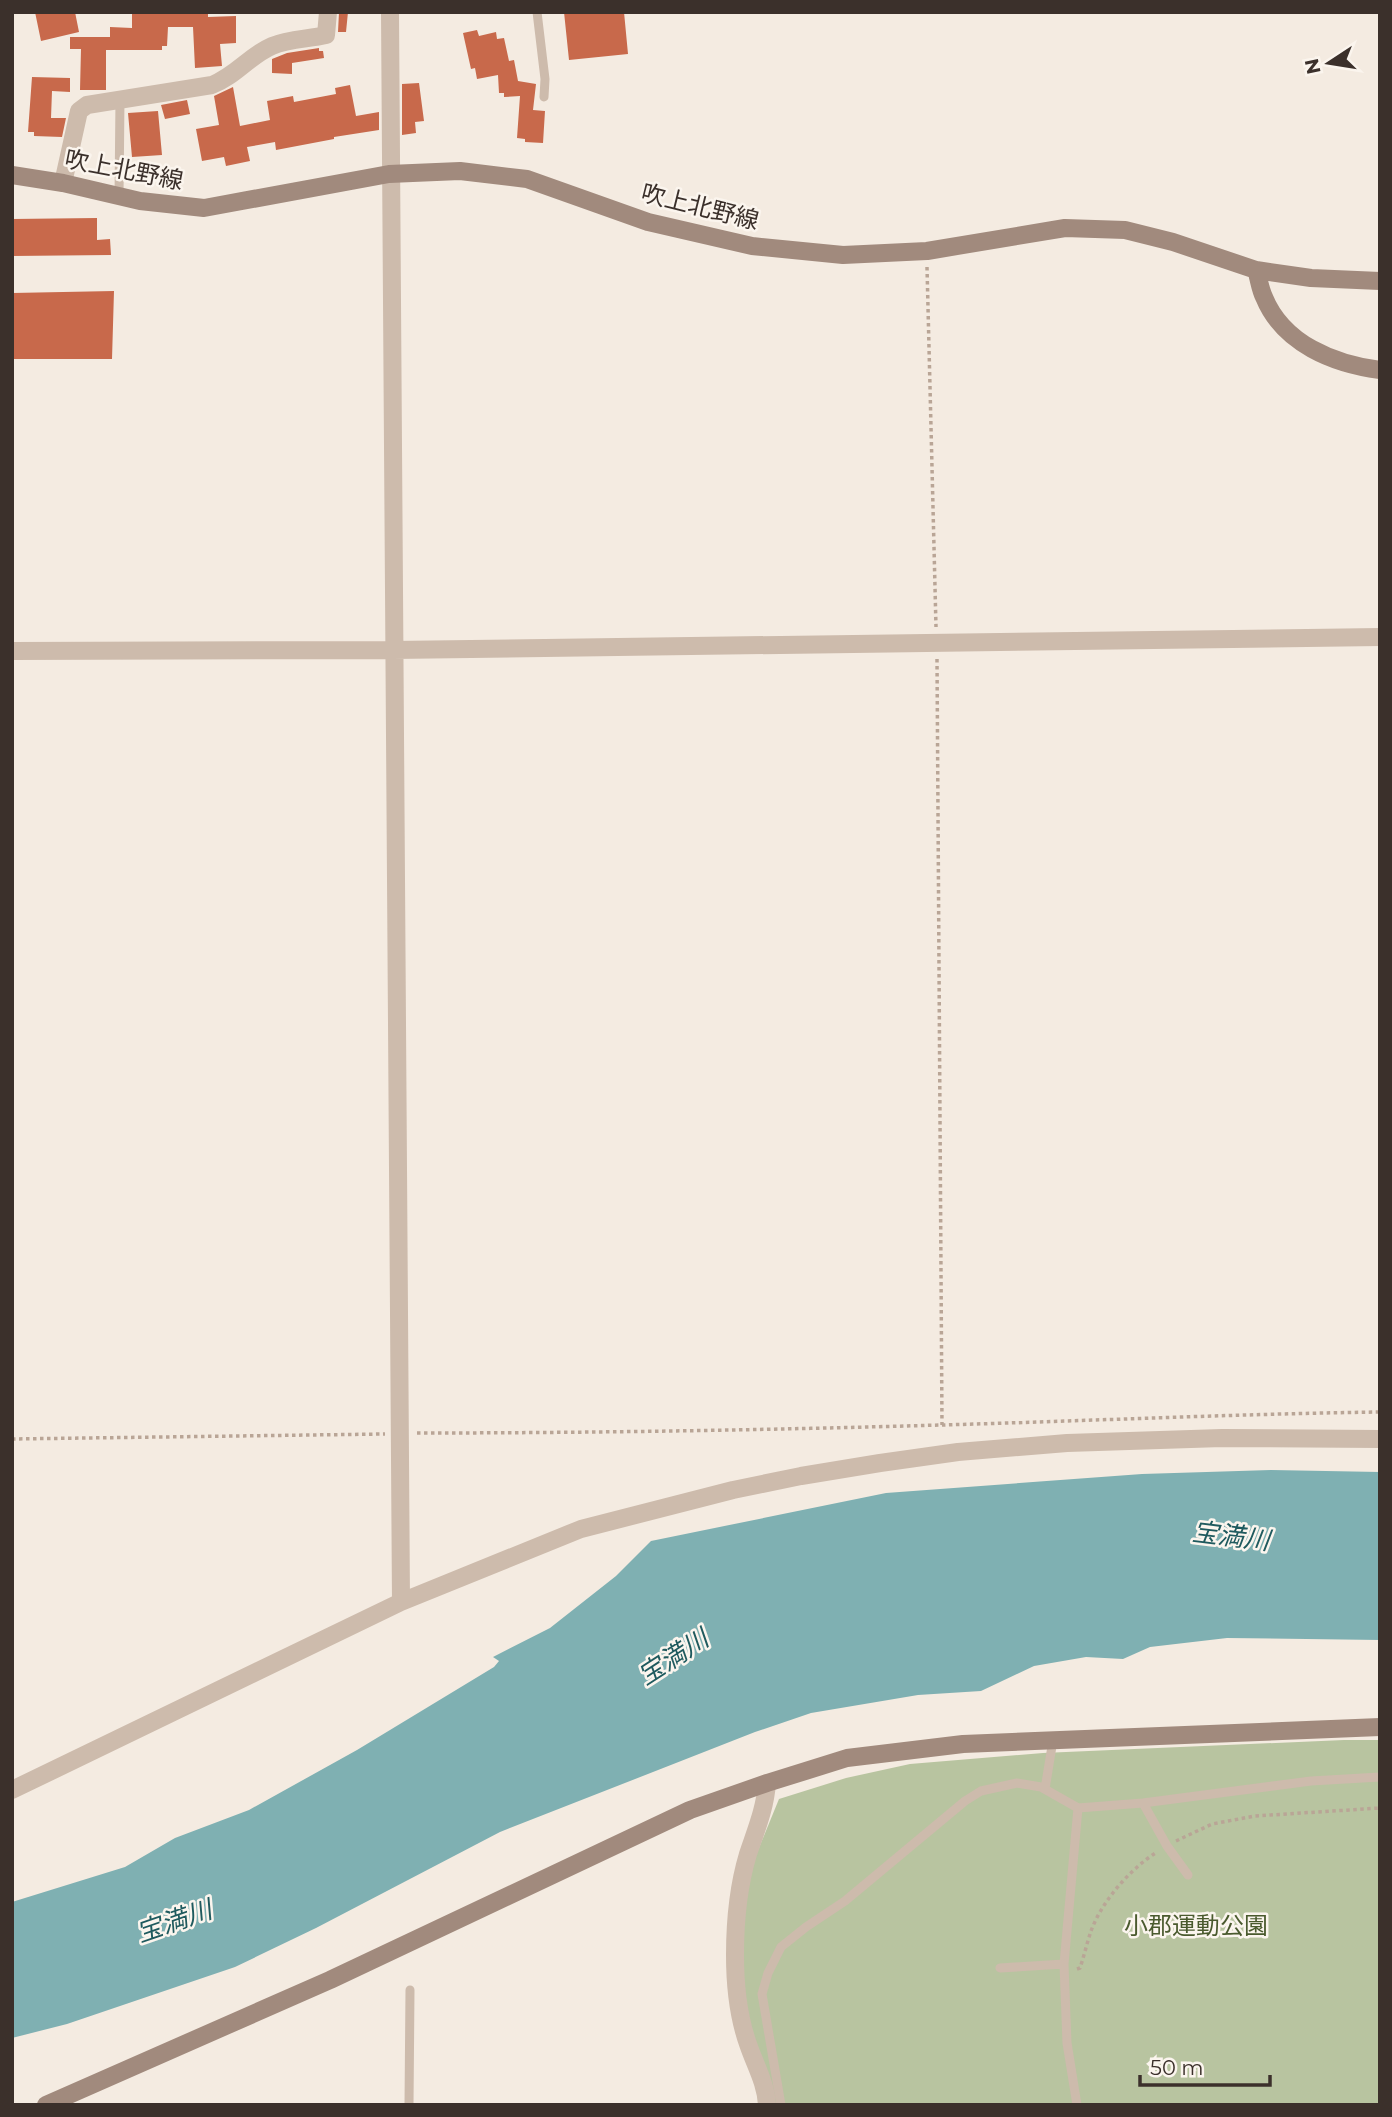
<svg xmlns="http://www.w3.org/2000/svg" width="1392" height="2117" viewBox="0 0 1392 2117" font-family="Montserrat,'Noto Sans JP',sans-serif">
<style>
.green{fill:#b8c4a0}
.water{fill:#7fb0b2}
.building{fill:#c8694b}
.lines{fill:none;stroke-linecap:round;stroke-linejoin:round}
.path{stroke:#b9a596;stroke-width:3.5;stroke-dasharray:3.5 3.5;stroke-linecap:butt}
.lane{stroke:#cdbbac;stroke-width:9}
.street{stroke:#cdbbac;stroke-width:18}
.secondary{stroke:#a18a7d;stroke-width:18}
.labels{text-anchor:middle;stroke-width:5;stroke-linejoin:round;paint-order:stroke}
.street-label{font-size:24px;fill:#3b302b;stroke:#fbf5ee}
.park-label{font-size:24px;fill:#4a5a2e;stroke:#fbf5ee}
.water-label{font-size:26px;font-style:italic;fill:#1f5a5e;stroke:#fbf5ee}
</style>
<rect width="100%" height="100%" fill="#f4ebe1"/>
<path class="green" d="M1344,1740H1380V2105H771L743,1996V1898L756,1855L779,1799L846,1778L910,1764L1043,1753Z"/>
<path class="water" d="M1271,1470L1380,1472V1640L1227,1638L1150,1647L1123,1659L1086,1657L1034,1666L981,1691L918,1695L811,1713L755,1732L500,1832L316,1928L235,1967L67,2024L12,2038V1902L125,1867L175,1838L249,1810L357,1750L494,1667L499,1661L493,1657L550,1628L616,1576L651,1541L886,1493L1142,1474Z"/>
<path class="building" d="M35,12H75L79,32L41,41Z
M132,12H208V17L236,16V43L220,44L222,66L195,68L193,27H168L167,46H162V50H106V90H80L81,49H70V37H110V27L132,28Z
M339,12H348L346,32H338Z
M564,12H624L628,54L569,60Z
M477,30L479,36L496,32L497,39L504,38L509,61L514,60L518,81L536,84L533,110L545,111L543,143L525,142V139L517,138L520,96L504,97V93H499L498,75L477,79L475,68L471,69L463,33Z
M319,48V51H323L324,58L292,63V74L272,73V59L287,53Z
M32,77L70,78V92L52,91L51,118H66L62,137L34,136V132H28Z
M419,83L424,121L415,122L416,133L402,135V84Z
M350,85L356,116L379,112V130L334,137V139L276,150L275,142L247,147L250,161L226,166L224,157L202,161L196,129L219,125L214,96L233,87L240,126L270,120L267,101L293,96L294,102L336,94L335,88Z
M187,100L190,114L165,119L161,105Z
M158,111L162,155L132,157L128,113Z
M97,218V240L110,239L111,255L12,256V219Z
M114,291L112,359H12V293Z"/>
<g class="lines">
<path class="path" d="M927,267L936,627
M937,659L942,1425
M417,1433C591,1433 766,1430 941,1425C1087,1421 1233,1414 1380,1412
M12,1439L385,1434
M1176,1841L1212,1824L1255,1816L1380,1808
M1077,1969L1080,1968C1084,1956 1087,1943 1091,1931C1102,1901 1130,1869 1157,1852"/>
<path class="lane" d="M537,12L545,79L544,97
M119,197L120,99
M1045,1789L1053,1740
M1143,1803L1167,1846L1188,1875
M1000,1968L1064,1964
M409,2105L410,1990
M781,2105L762,1994L768,1973L781,1947L806,1927L845,1901L965,1801L981,1791L1017,1783L1041,1787L1078,1808L1143,1803L1311,1781L1380,1777
M1077,2105L1067,2043L1064,1964L1078,1808"/>
<path class="street" d="M390,12L401,1602
M63,183L79,111L87,105L212,85C237,75 249,56 272,46C288,39 309,39 326,35L328,12
M12,651L393,650L1380,637
M767,1783C765,1809 756,1830 748,1854C738,1887 735,1921 735,1955C735,1984 738,2016 748,2044C755,2065 766,2083 767,2105
M12,1790L401,1602L581,1529L733,1490L801,1476L880,1463L958,1452L1067,1443L1222,1438L1380,1439"/>
<path class="secondary" d="M12,175L63,183L140,201L204,208L389,174L460,171L527,179L648,222L752,246L843,255L927,251L1065,228L1125,230L1173,242L1256,270L1311,278L1380,281
M1256,270C1259,279 1260,289 1264,297C1283,344 1334,364 1380,370
M46,2105L330,1980L690,1810L767,1783L847,1758L963,1744L1380,1727"/>
</g>
<g class="labels">
<g class="street-label">
<text transform="translate(124 170) rotate(11)" y="8">吹上北野線</text>
<text transform="translate(700 207) rotate(14)" y="8">吹上北野線</text>
</g>
<g class="park-label">
<text x="1196" y="1934">小郡運動公園</text>
</g>
<g class="water-label">
<text transform="translate(1231 1536) rotate(7)" y="9">宝満川</text>
<text transform="translate(673 1657) rotate(-33)" y="9">宝満川</text>
<text transform="translate(174 1921) rotate(-19)" y="9">宝満川</text>
</g>
</g>
<rect width="1392" height="2117" fill="none" stroke="#3b302b" stroke-width="28"/>
<g transform="translate(1329 63) rotate(258)" stroke="#fbf5ee" stroke-width="5" paint-order="stroke">
<path d="M0-5L12 26L0 18L-12 26Z" fill="#3b302b"/>
<text y="-10" font-size="19" font-weight="bold" text-anchor="middle" fill="#3b302b">N</text>
</g>
<path d="M1140 2075v10h130v-10" fill="none" stroke="#3b302b" stroke-width="3.5"/>
<text x="1150" y="2075" font-size="21" fill="#3b302b" stroke="#fbf5ee" stroke-width="5" paint-order="stroke">50 m</text>
</svg>
